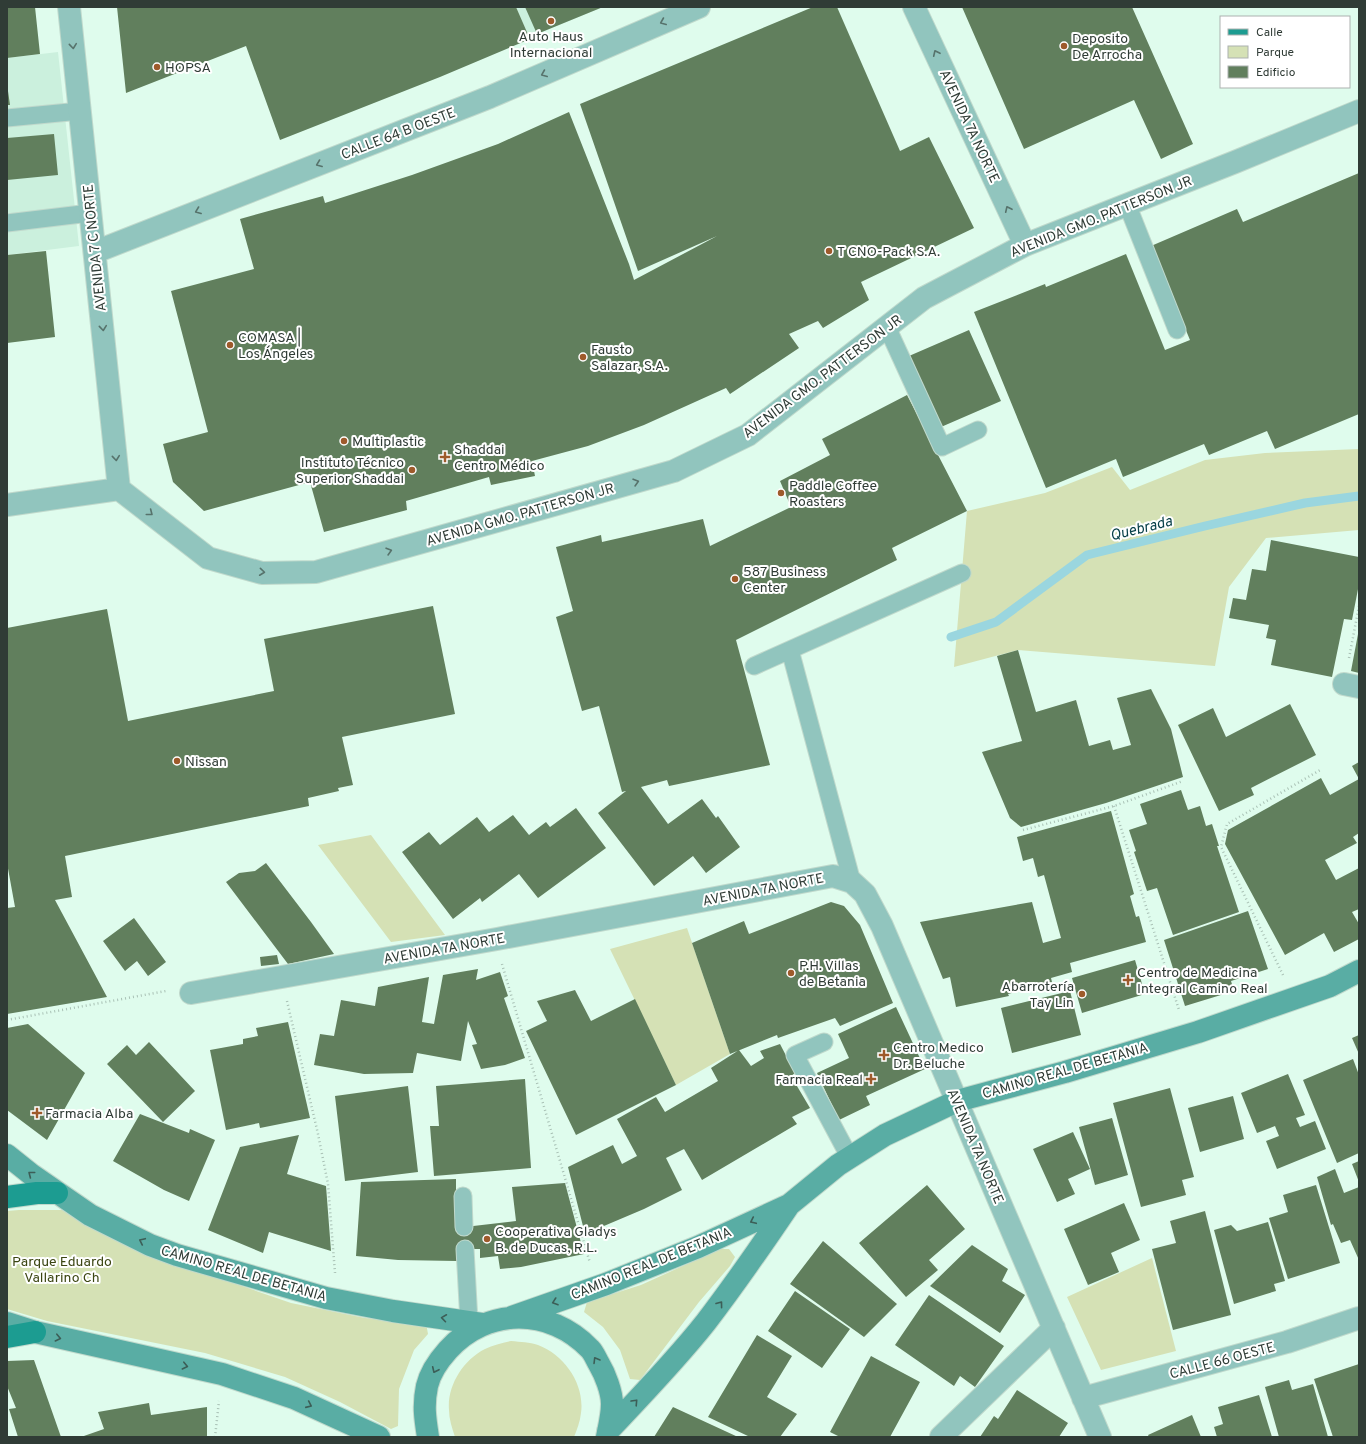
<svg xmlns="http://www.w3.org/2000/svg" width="1366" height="1444" viewBox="0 0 1366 1444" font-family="Overpass,sans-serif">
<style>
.built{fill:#cbf0dd}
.green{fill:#d5e1b5}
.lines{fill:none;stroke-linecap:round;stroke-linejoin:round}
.stream{stroke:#9ad6df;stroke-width:9}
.building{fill:#617f5d}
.lane-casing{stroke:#c0d9cc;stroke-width:19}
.street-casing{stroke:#c0d9cc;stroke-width:24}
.secondary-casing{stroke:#c0d9cc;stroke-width:24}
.primary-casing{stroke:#c0d9cc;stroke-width:24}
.path{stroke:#a9c1b5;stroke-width:2.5;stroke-dasharray:1 3;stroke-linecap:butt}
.lane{stroke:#91c5be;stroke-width:17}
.street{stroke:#91c5be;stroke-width:22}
.secondary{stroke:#59ada4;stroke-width:22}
.primary{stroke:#1c9c91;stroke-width:22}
.oneway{stroke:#57736c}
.oneway2{stroke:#3c5e57}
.poi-dot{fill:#9e5a2b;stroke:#fff;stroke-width:1.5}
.labels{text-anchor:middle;stroke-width:4;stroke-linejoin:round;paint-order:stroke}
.poi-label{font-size:14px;fill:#303c36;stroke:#fff;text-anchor:start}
.street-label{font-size:14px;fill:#303c36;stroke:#fff}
.park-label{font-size:14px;fill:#3b4512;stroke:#fff}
.water-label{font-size:15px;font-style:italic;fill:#094149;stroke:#fff}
</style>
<rect width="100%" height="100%" fill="#dffced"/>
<path class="built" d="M516,7H603L537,34L530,39Z
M58,52L79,246L7,255V58Z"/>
<path class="green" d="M1359,449V530L1266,538L1229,587L1215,666L1018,650L954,667L967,511L1045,493L1112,467L1130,490L1205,460L1265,453Z
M371,835L445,935L391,942L318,845Z
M687,928L730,1054L676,1085L610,949Z
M19,1210H62L164,1259L291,1303L365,1318L426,1323L428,1334L414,1350L399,1389L398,1426L391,1429L340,1402L285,1377L205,1353L47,1321L7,1309V1211Z
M720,1249H729L735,1257L730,1266L699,1302L640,1380L630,1379L620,1350L603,1327L584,1312L587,1302L641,1285Z
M1152,1258L1176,1351L1101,1370L1067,1297Z
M511,1341C521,1342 529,1342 538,1345C565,1355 585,1385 581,1413C580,1422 577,1429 574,1437H455C452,1428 449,1419 449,1410C447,1386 463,1360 485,1349C493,1345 502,1343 511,1341Z"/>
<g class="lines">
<path class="stream" d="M951,637L996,622L1087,555L1205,526L1305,503L1359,496"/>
</g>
<path class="building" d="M7,7H35L40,54L7,58Z
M117,7H516L530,39L440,77L280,140L246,46L126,93Z
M525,7H603L537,34Z
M813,7H837L900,151L929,137L974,228L861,282L869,300L823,328L818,321L789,334L799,348L730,394L726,388L644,425L588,446L532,461L535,476L491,485L489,477L406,501L407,510L324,532L310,482L204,511L173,482L163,444L208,432L171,291L254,269L240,219L323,196L325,203L412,175L498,144L569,112L629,264L634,280L717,236L638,271L580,104Z
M962,7H1132L1193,144L1161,159L1134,100L1024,149Z
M7,84L10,105H7Z
M54,134L58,175L7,180V138Z
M1359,173V414L1275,449L1267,431L1209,455L1204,444L1123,477L1116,459L1046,488L974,312L1045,284L1046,287L1126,254L1165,350L1190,340L1151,246L1237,209L1243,222Z
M46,251L55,337L7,343V255Z
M969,330L1001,401L941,427L909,356Z
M907,395L967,511L892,548L897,560L736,640L770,765L669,786L667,780L641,787L668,824L702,799L716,818L718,816L740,847L706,873L693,856L654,886L598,813L626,791L622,792L599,706L582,711L556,617L573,611L556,547L601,535L602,542L703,519L710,546L791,507L780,481L830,455L822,439Z
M1271,540L1359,557V584L1352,620L1344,619L1332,677L1271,665L1276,640L1266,638L1269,625L1229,618L1233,598L1246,600L1252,569L1266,571Z
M433,606L455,714L342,737L353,785L338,788L339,791L308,798L309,806L65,856L72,897L55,900L107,997L7,1014V908L15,907L7,863V628L107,609L128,721L274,691L264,639Z
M1358,634H1359V673L1351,671Z
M1018,650L1036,712L1076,700L1089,746L1110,740L1113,750L1131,745L1117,698L1151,689L1171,729L1183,777L1106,803L1021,827L1010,818L982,752L1022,741L997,656Z
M1290,704L1316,755L1251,788L1254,795L1219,811L1178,725L1213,708L1226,737Z
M1359,762V833L1353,837L1357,843L1325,860L1336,880L1359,868V909L1352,912L1359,924V939L1334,952L1324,933L1285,955L1225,844L1228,830L1321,778L1330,795L1359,779L1352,766Z
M1181,790L1188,810L1200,806L1206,826L1212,824L1219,846H1217L1239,912L1173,935L1157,888L1147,891L1134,852L1136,851L1129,830L1147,824L1140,804Z
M576,808L606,848L538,898L519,874L482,902L480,898L453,919L402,852L429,832L440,845L477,817L489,832L513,815L529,835L546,822L550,827Z
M1111,811L1134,894L1130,896L1136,917L1139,916L1146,942L1070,963L1072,972L1051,978L1052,982L1008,994L1009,996L956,1007L950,977L943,979L920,922L1032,902L1043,943L1061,938L1044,875L1038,877L1033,858L1023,861L1017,837Z
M266,863L311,922L334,954L288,964L226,882L239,873L255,871Z
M831,902L844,906L860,925L893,1003L840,1026L835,1018L778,1038L777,1035L730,1054L692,943L744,921L749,934Z
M1248,911L1268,969L1231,981L1234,991L1185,1006L1164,940Z
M134,918L166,962L148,976L137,961L125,971L103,941Z
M277,955L279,964L261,966L260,957Z
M1135,960L1145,994L1082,1013L1072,978Z
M478,969L476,980L500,972L508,996L504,998L525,1058L505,1065L481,1069L472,1045L477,1044L468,1021L461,1061L417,1053L413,1073L364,1074L314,1065L320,1034L334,1036L341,1000L375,1006L378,987L429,977L422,1022L434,1024L443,975Z
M575,990L591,1021L635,999L676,1085L576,1135L526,1031L547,1021L537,1001Z
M1070,991L1081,1035L1012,1053L1001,1008Z
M896,1007L925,1069L866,1096L870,1105L839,1120L817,1073L849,1058L838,1034Z
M288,1022L310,1118L260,1128L259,1123L226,1130L210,1050L243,1044V1039L258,1036L256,1028Z
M28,1024L85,1073L47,1140L7,1110V1028Z
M1359,1035V1054L1352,1038Z
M149,1042L195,1091L163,1122L107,1064L127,1045L136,1055Z
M780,1044L795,1073L791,1076L810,1108L792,1117L797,1124L702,1180L684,1149L666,1158L682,1190L644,1209L585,1234L568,1167L613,1145L622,1164L637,1156L617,1119L656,1097L665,1112L718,1081L711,1068L739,1050L751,1066L764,1058L760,1051Z
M1353,1059L1359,1075V1153L1337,1163L1303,1080Z
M1288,1074L1305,1115L1296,1118L1300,1127L1315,1121L1326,1149L1277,1169L1266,1141L1279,1136L1275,1126L1257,1133L1241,1093Z
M525,1079L531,1168L434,1176L430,1126H439L436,1086Z
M408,1086L418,1172L345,1181L335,1096Z
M1170,1088L1194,1177L1182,1180L1186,1195L1141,1207L1113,1103Z
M1233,1096L1244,1139L1200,1152L1188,1108Z
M140,1114L189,1133L190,1129L215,1140L189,1201L164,1190L113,1161Z
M1112,1118L1128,1175L1095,1185L1079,1127Z
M1073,1132L1090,1169L1068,1179L1075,1194L1057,1202L1033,1149Z
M299,1135L287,1174L326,1186L331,1251L269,1232L263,1253L208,1230L240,1147Z
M1359,1161V1182L1352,1164Z
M1335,1169L1344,1193L1359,1187V1260L1350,1240L1341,1243L1333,1224L1331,1225L1317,1177Z
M456,1179V1228L516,1221L512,1187L565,1183L584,1254L521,1267L500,1269L498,1256L480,1258V1249H465L457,1261L398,1260L356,1256L361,1182Z
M927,1185L965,1229L929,1260L938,1270L906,1297L859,1243Z
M1316,1185L1340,1263L1288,1279L1269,1218L1288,1212L1283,1195Z
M1124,1203L1140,1240L1111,1253L1119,1272L1088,1285L1064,1229Z
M1205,1211L1231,1315L1173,1330L1152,1249L1176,1243L1170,1221Z
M1268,1222L1285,1281L1274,1284L1276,1291L1234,1304L1214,1230L1231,1225L1237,1231Z
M823,1241L897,1304L864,1337L790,1284Z
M972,1245L1008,1269L1002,1281L1025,1295L1000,1333L930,1286Z
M795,1291L850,1329L822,1368L768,1331Z
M929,1295L1004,1346L975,1387L960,1376L954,1386L895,1345Z
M757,1335L792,1356L767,1397L797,1414L780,1437H750L708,1417Z
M871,1356L920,1382L890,1437H840L830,1432Z
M34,1360L61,1437H18L9,1409L16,1408L7,1386V1361Z
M1359,1364V1437H1333L1314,1379Z
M1289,1380L1292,1390L1313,1384L1328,1437H1279L1265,1387Z
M1017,1390L1068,1423L1059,1437H980L994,1416L998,1419Z
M1259,1395L1272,1437H1217L1214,1427L1223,1424L1218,1407Z
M149,1403L151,1415L207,1407V1437H81L104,1429L98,1412Z
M673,1407L738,1437H654Z
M1192,1415L1201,1437H1149L1148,1435Z"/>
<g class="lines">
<defs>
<path id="lane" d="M7,118L80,111
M1127,204L1177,330
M7,223L90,213
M887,327L942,447L978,430
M790,650L852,882
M754,666L962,573
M824,1042L795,1055L850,1158
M463,1196L464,1227
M465,1249L469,1322"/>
<path id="street" d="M69,7L119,489
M914,7L1025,245
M95,252L490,97L699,7
M119,489L208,558L262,573L316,572L674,471L748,435L924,298L1025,245L1235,162L1359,111
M7,505L119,489
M1344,684L1359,687
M191,993L497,939L833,876L852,882L865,894L882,926L1100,1437
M1083,1398L1287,1342L1359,1318
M941,1437L1054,1328"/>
<path id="secondary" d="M7,1155L32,1175L90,1215L150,1245L177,1255L326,1298L393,1311L482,1324
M512,1317L606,1284L698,1247L789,1205L838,1165L885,1135L957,1101L1065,1072L1198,1032L1330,986L1359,971
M7,1323L35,1332L222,1374L294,1398L379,1437
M608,1431C642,1395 676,1360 706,1322C735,1284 762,1245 789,1205
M428,1437C425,1418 423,1405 427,1386C430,1373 439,1360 448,1350C487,1307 550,1307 590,1349C594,1353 596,1359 599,1364C605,1374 612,1392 612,1404C612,1415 609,1427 607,1437"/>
<path id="primary" d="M7,1197L37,1193H57
M7,1337L35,1332"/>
</defs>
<use href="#lane" class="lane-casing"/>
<use href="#street" class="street-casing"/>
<use href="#secondary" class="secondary-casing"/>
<use href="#primary" class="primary-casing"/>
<path class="path" d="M1349,658L1359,606
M1114,806L1179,1010
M1023,830L1114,806L1183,781
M502,964L590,1263
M1283,975L1221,847L1227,824L1322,769
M287,1001L318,1134L328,1184L335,1273
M7,1020L166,991
M215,1437L219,1401"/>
<use href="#lane" class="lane"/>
<use href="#street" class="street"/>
<use href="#secondary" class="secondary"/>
<use href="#primary" class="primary"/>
</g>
<defs><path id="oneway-chevron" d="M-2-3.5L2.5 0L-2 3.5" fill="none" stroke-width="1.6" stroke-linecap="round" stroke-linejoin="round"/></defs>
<g class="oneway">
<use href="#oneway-chevron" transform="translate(663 22) rotate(157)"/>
<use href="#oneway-chevron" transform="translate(73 46) rotate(84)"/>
<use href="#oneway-chevron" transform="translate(936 53) rotate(-115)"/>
<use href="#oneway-chevron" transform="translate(544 74) rotate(157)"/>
<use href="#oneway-chevron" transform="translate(319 164) rotate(159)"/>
<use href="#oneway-chevron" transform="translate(1008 209) rotate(-115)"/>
<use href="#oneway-chevron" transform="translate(198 211) rotate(159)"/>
<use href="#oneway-chevron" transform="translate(103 328) rotate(84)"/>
<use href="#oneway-chevron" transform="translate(116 458) rotate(84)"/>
<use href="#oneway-chevron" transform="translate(636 482) rotate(-16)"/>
<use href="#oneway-chevron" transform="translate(150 513) rotate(38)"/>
<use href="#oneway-chevron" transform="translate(389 551) rotate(-16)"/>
<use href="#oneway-chevron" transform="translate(262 572) rotate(6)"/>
</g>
<g class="oneway2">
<use href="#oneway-chevron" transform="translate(31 1174) rotate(-142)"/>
<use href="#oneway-chevron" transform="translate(753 1221) rotate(155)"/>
<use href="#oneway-chevron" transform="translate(142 1241) rotate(-155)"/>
<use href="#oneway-chevron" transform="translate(555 1302) rotate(161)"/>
<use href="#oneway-chevron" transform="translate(720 1304) rotate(-53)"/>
<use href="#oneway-chevron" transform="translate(444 1318) rotate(-172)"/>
<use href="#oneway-chevron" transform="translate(58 1338) rotate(13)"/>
<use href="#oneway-chevron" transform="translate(596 1360) rotate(-121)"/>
<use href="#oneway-chevron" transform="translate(185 1366) rotate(13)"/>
<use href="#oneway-chevron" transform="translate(435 1370) rotate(115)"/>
<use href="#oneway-chevron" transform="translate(635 1402) rotate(-47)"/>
<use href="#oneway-chevron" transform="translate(309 1405) rotate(24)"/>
</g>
<g class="poi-dot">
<circle cx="551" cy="21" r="4"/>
<circle cx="1064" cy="46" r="4"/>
<circle cx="157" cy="67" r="4"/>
<circle cx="829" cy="251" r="4"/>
<circle cx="230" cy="345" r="4"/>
<circle cx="583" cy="357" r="4"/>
<circle cx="344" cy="441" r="4"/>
<path d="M443 451h4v4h4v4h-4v4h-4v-4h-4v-4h4z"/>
<circle cx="412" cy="470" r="4"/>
<circle cx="781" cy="493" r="4"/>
<circle cx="735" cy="579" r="4"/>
<circle cx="177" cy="761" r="4"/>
<circle cx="791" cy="973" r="4"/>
<path d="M1126 974h4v4h4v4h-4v4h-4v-4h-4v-4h4z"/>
<circle cx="1082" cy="994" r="4"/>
<path d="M882 1049h4v4h4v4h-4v4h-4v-4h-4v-4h4z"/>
<path d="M869 1073h4v4h4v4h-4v4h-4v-4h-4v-4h4z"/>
<path d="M35 1107h4v4h4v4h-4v4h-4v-4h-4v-4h4z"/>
<circle cx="487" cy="1239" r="4"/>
</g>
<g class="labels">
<g class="poi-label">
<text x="551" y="41" text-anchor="middle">Auto Haus<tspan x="551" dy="16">Internacional</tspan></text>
<text x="1072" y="43">Deposito<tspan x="1072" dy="16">De Arrocha</tspan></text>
<text x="165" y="72">HOPSA</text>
<text x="837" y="256">T CNO-Pack S.A.</text>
<text x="238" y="342">COMASA |<tspan x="238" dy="16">Los Ángeles</tspan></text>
<text x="591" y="354">Fausto<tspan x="591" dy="16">Salazar, S.A.</tspan></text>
<text x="352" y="446">Multiplastic</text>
<text x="454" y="454">Shaddai<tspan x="454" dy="16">Centro Médico</tspan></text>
<text x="404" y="467" text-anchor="end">Instituto Técnico<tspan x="404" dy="16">Superior Shaddai</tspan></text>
<text x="789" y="490">Paddle Coffee<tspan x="789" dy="16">Roasters</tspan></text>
<text x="743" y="576">587 Business<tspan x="743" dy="16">Center</tspan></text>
<text x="185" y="766">Nissan</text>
<text x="799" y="970">P.H. Villas<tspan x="799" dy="16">de Betania</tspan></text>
<text x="1137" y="977">Centro de Medicina<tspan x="1137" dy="16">Integral Camino Real</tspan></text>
<text x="1074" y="991" text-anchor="end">Abarrotería<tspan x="1074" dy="16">Tay Lin</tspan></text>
<text x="893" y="1052">Centro Medico<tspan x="893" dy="16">Dr. Beluche</tspan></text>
<text x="863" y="1084" text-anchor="end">Farmacia Real</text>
<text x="45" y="1118">Farmacia Alba</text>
<text x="495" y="1236">Cooperativa Gladys<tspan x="495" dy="16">B. de Ducas, R.L.</tspan></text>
</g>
<g class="street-label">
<text transform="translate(970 126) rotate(65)" y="5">AVENIDA 7A NORTE</text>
<text transform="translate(398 133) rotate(-21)" y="5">CALLE 64 B OESTE</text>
<text transform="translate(1101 216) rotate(-22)" y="5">AVENIDA GMO. PATTERSON JR</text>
<text transform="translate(94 248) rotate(-96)" y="5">AVENIDA 7 C NORTE</text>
<text transform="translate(822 376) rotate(-37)" y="5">AVENIDA GMO. PATTERSON JR</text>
<text transform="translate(520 514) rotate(-16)" y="5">AVENIDA GMO. PATTERSON JR</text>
<text transform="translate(763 889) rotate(-11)" y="5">AVENIDA 7A NORTE</text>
<text transform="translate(444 948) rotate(-10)" y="5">AVENIDA 7A NORTE</text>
<text transform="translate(1065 1070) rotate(-16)" y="5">CAMINO REAL DE BETANIA</text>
<text transform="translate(976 1146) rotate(67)" y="5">AVENIDA 7A NORTE</text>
<text transform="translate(651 1263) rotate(-22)" y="5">CAMINO REAL DE BETANIA</text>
<text transform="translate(244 1273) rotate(16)" y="5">CAMINO REAL DE BETANIA</text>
<text transform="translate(1222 1360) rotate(-15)" y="5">CALLE 66 OESTE</text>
</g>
<g class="park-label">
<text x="62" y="1266">Parque Eduardo<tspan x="62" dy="16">Vallarino Ch</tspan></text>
</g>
<g class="water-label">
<text transform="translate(1141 528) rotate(-14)" y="5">Quebrada</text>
</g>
</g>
<rect width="1366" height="1444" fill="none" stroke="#303c36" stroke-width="16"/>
<rect x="1220" y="16" width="130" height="72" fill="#ffffff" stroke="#acb1af"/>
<rect x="1228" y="29" width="20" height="6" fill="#1c9c91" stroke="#acb1af"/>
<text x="1256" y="36" font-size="12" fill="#303c36">Calle</text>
<rect x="1228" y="46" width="20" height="12" fill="#d5e1b5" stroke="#acb1af"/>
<text x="1256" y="56" font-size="12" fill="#303c36">Parque</text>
<rect x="1228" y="66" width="20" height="12" fill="#617f5d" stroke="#acb1af"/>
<text x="1256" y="76" font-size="12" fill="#303c36">Edificio</text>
</svg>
